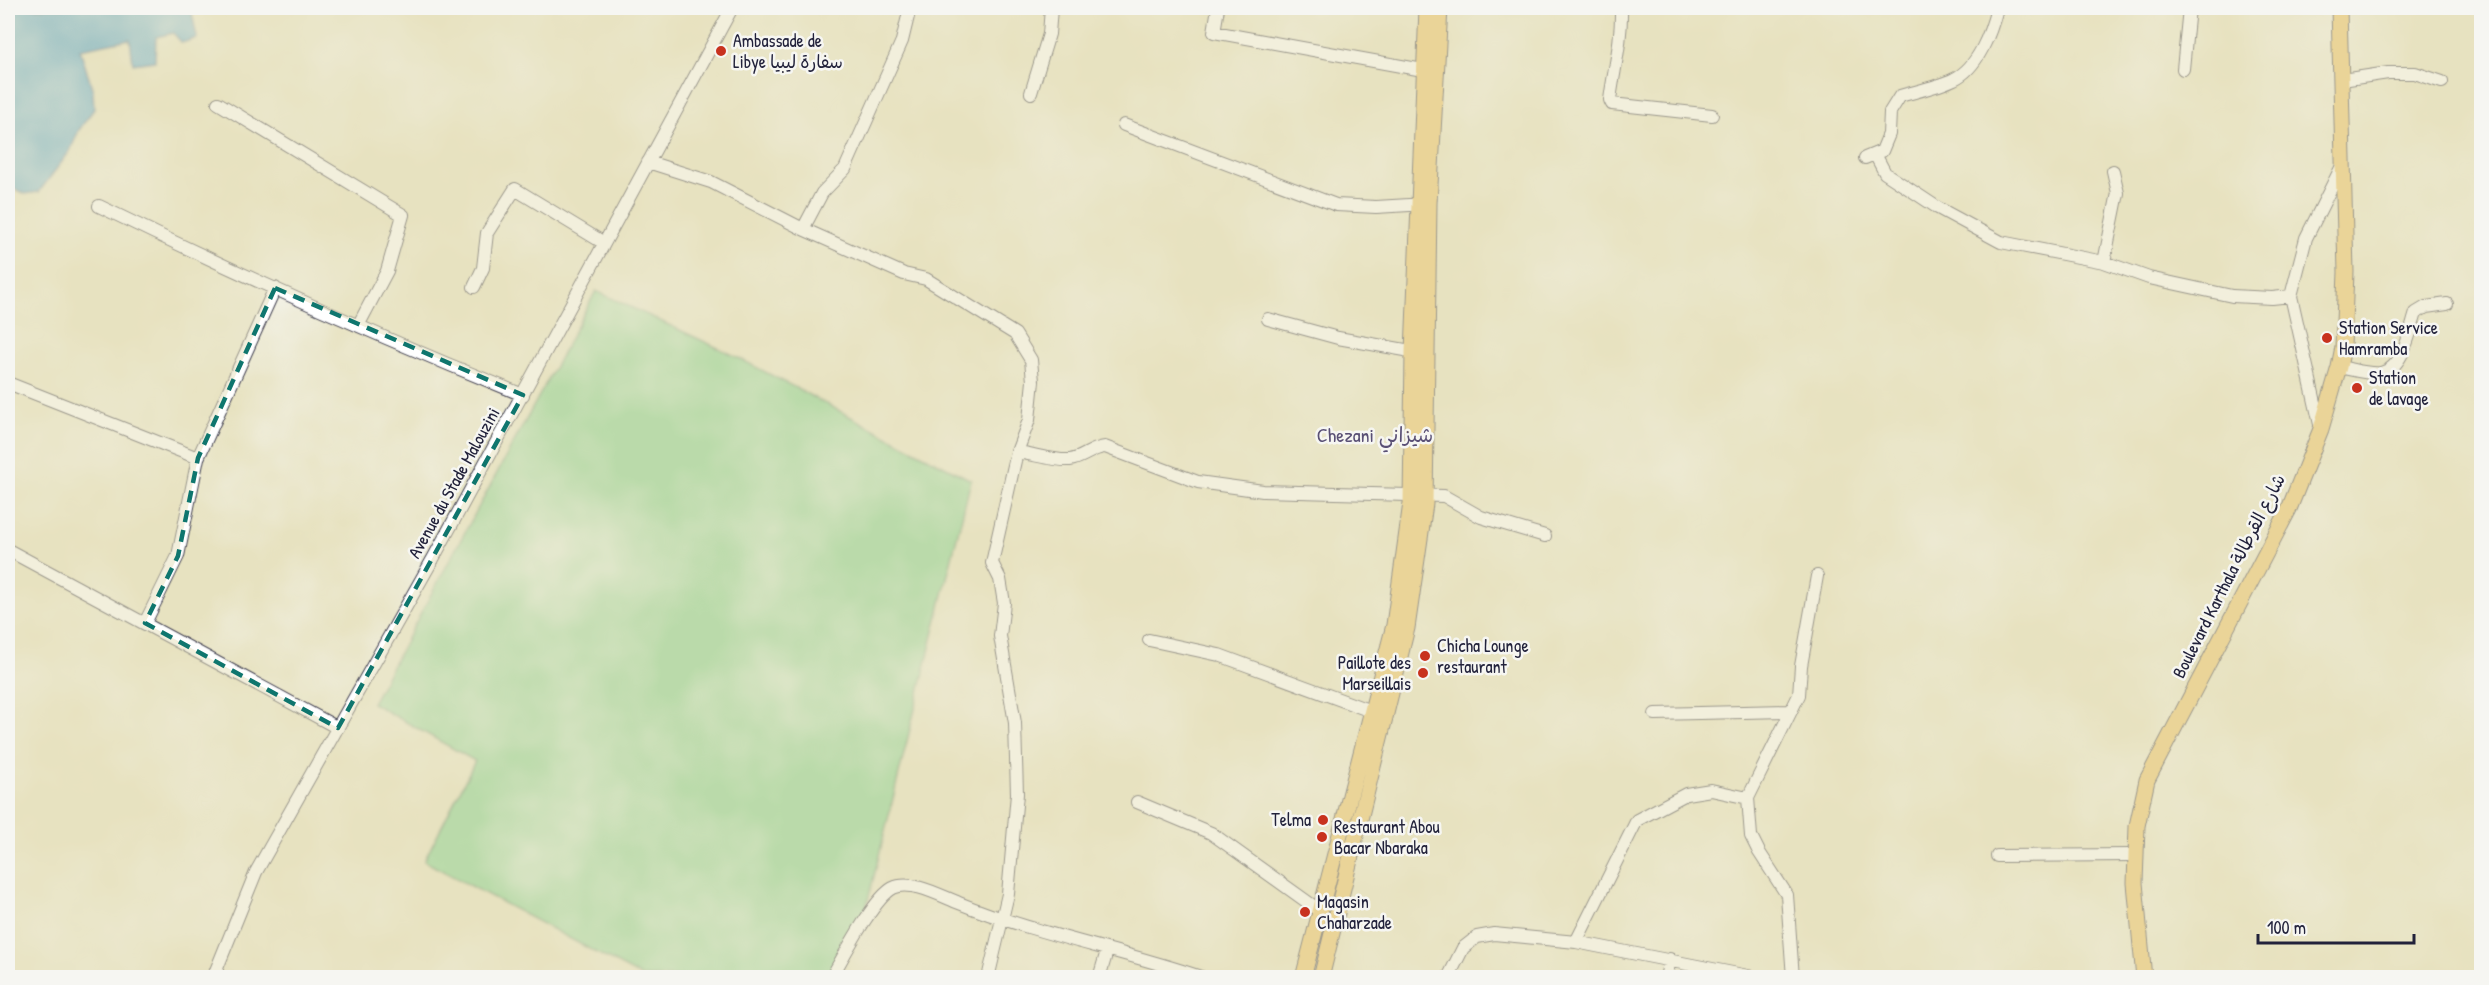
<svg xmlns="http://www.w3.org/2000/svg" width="2489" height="985" viewBox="0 0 2489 985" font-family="'Patrick Hand','Playpen Sans Arabic',sans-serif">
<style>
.grass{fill:#83d190;stroke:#527a66;stroke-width:1.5}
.water{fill:#52a3cd;stroke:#3a6284;stroke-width:1.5}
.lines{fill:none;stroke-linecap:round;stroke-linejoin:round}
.minor-casing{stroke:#403f4f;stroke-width:14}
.major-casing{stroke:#403f4f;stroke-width:17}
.minor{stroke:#fff;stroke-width:12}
.major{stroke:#eec469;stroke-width:15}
.marked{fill:none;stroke:#0f766e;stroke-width:4.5;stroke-dasharray:12 8;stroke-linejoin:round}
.poi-dot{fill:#c8321e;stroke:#f6f6f2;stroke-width:2}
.labels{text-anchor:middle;stroke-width:5;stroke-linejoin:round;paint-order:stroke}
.poi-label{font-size:18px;fill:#22223b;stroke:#f6f6f2;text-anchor:start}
.street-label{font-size:18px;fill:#22223b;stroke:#f6f6f2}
.neighbourhood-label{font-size:20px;fill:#5a5075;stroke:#f6f6f2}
</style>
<rect width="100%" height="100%" fill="#f6f6f2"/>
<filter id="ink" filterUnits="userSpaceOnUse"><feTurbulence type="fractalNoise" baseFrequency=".0167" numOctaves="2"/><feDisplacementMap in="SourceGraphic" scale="12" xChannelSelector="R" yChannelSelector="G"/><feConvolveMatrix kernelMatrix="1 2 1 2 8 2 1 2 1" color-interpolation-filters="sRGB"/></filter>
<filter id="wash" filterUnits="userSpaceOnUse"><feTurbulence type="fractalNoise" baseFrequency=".008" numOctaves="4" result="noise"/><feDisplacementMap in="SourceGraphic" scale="24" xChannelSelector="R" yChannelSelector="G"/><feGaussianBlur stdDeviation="1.35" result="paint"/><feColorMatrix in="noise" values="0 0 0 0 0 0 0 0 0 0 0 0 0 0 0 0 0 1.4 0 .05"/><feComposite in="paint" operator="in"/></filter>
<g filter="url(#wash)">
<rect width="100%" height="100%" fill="#e7e2c0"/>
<path class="grass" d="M596,291L731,354L971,480L863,921L830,977H642L424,861L475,761L372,703Z"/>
<path class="water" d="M8,8H191L197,38L182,43L173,33L156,37L155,61L133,64L130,39L80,49L93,91L94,109L79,130L70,151L39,192L25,194L8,186Z"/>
</g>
<g filter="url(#ink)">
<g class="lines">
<defs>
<path id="minor" d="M1218,8L1214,32L1434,72
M1621,8C1622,40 1614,69 1610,100L1612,104L1712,115
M2183,69L2189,8
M2342,80L2388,73H2415L2442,82
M1031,93L1049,34L1051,8
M218,103L403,215L387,271L359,324
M1124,125L1336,205L1376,207L1426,204
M1875,154L1885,173L1938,208L2001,242L2104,262L2149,278L2232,296L2272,298L2291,296
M1865,158L1882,151L1889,134L1890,112L1900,96C1917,91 1938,87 1954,79C1978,68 1991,32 1997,8
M648,162L711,182L803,229L904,274L926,279L1015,334L1031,360L1033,381L1029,420L1017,452L992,563L1000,579L1004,603L1000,636L1015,723L1017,794L1008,894L988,978
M99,206C238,274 379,337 523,395
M803,229L822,193L845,169L902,41L910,8
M2104,262L2118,193L2113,171
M474,287L483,268L487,233L515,189L604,243
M1268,319L1338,338L1422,353
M2339,367C2351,369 2369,375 2381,373C2403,369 2410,331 2416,313L2426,307L2447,304
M8,383L198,458
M2321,429L2291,296L2306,238L2342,166
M1017,452C1033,454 1054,461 1070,460C1084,458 1091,448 1105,447L1198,482L1263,491L1444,496L1481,517L1545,536
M8,550L338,728
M145,623L178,556L198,458L275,288
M1149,640L1219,655L1379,714
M1655,714L1790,711
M1137,802L1211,833L1320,911
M1997,856L2136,855
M1576,942L1637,820L1686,794L1711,790L1748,798
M213,978L256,872L434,557L732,8
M831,978C844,956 873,899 893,888C911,879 941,896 959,903C1038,935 1123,950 1204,978
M1099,978L1107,951
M1448,978L1463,948L1477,937L1494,934L1576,942L1758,978
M1666,978L1670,959
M1793,978L1787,895L1759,852L1751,836L1748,798L1799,695L1801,666L1817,576"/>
<path id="major" d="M1303,978L1394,625L1411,503L1413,352L1427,8
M1321,978L1407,628L1425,504L1429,203L1440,8
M2144,978L2135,883L2137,826L2147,780L2289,509L2321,429L2339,367L2343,347L2346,272L2339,8"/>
</defs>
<use href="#minor" class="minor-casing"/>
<use href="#major" class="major-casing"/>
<use href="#minor" class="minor"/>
<use href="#major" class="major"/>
</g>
</g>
<path d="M0 0H2489V985H0ZM275,288L523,395L338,728L145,623L178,556L198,458Z" fill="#e7e2c0" fill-opacity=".55" fill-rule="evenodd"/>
<path class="marked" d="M275,288L523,395L338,728L145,623L178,556L198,458Z"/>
<g class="poi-dot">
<circle cx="721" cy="51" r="6"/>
<circle cx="2327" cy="338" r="6"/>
<circle cx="2357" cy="388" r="6"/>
<circle cx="1425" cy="656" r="6"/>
<circle cx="1423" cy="673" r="6"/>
<circle cx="1323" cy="820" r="6"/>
<circle cx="1322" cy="837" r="6"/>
<circle cx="1305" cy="912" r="6"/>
</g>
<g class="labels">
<g class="poi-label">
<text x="733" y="47">Ambassade de<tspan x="733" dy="21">Libye سفارة ليبيا</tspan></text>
<text x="2339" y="334">Station Service<tspan x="2339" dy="21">Hamramba</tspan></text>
<text x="2369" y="384">Station<tspan x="2369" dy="21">de lavage</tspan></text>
<text x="1437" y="652">Chicha Lounge<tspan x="1437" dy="21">restaurant</tspan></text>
<text x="1411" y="669" text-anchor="end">Paillote des<tspan x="1411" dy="21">Marseillais</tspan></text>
<text x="1311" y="826" text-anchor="end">Telma</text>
<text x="1334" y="833">Restaurant Abou<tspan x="1334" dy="21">Bacar Nbaraka</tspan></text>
<text x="1317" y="908">Magasin<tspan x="1317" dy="21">Chaharzade</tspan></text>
</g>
<g class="street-label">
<text transform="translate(454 483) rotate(-61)" y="6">Avenue du Stade Malouzini</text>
<text transform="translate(2229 576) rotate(-63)" y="6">Boulevard Karthala شارع القرطالة</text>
</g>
<g class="neighbourhood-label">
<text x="1375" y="442">Chezani شيزاني</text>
</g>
</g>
<rect width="2489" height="985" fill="none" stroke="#f6f6f2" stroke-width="30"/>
<path d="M2258 934v9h156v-9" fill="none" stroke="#22223b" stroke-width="3"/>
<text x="2267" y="934" font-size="18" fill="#22223b" stroke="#f6f6f2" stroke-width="4.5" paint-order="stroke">100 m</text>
</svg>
